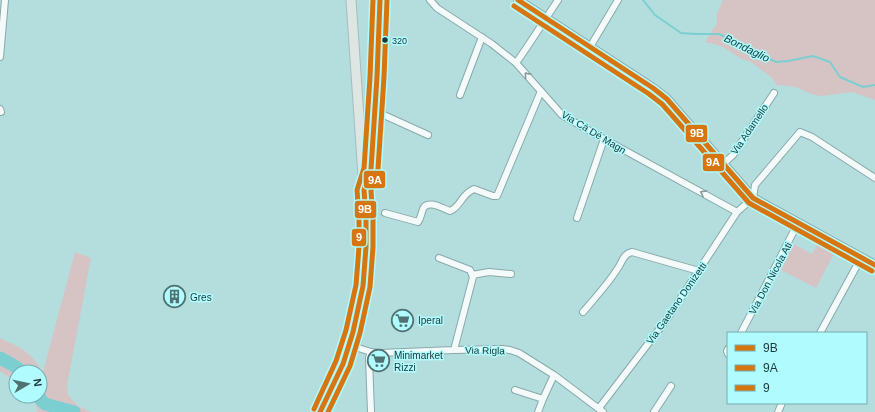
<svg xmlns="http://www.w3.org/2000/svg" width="875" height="412" viewBox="0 0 875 412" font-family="Arial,sans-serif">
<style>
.green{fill:#d6c4c5}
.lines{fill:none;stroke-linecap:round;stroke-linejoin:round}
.stream{stroke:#7bcfd1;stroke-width:2}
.river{stroke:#7bcfd1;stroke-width:13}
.street-casing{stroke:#89a9aa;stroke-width:8}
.secondary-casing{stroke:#89a9aa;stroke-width:10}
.primary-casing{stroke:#a6bcbd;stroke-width:11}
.street{stroke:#f4fafa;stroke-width:6}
.secondary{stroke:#f4fafa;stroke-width:8}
.primary{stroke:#dee6e3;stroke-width:9}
.bus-1-casing{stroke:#b0fbfd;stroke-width:8}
.bus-2-casing{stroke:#b0fbfd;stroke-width:8}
.bus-3-casing{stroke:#b0fbfd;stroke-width:8}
.bus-1{stroke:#d77510;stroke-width:5}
.bus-2{stroke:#d77510;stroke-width:5}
.bus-3{stroke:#d77510;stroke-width:5}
.oneway{stroke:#87999a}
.bus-dot{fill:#1a3839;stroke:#b0fbfd;stroke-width:1.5}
.labels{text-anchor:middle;stroke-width:3;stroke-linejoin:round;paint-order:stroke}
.bus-label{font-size:9px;fill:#1a3839;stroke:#b0fbfd;text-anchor:start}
.street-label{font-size:10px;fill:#1a3839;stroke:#b0fbfd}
.poi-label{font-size:10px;fill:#1a3839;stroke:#b0fbfd;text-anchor:start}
.water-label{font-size:11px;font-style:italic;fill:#134344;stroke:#b0fbfd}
.line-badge{stroke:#b0fbfd;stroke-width:1.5}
.badge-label{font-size:11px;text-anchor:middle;font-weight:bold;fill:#fff}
</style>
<rect width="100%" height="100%" fill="#b4ddde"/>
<path class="green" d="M723,0H875V100L852,92L822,96L814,95L796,87L777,85L772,78L751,62L742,59L721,46L705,42L717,23V14Z
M819,241L836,250L816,288L781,270L794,244L812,254Z
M75,252L91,258L67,386L68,395L78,406L91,412H38C35,407 37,401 34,396H40V372H16V382L0,371V338L21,348L32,357L43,372Z"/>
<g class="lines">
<path class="stream" d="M643,0L655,15L681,33L695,34H719L776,62L788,61L813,56L830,62L840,77L863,87L875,85"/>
<path class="river" d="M0,358L13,365L23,372
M39,396L40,399L45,404L74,412"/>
<defs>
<path id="street" d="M430,0L437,8L492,44L516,63L562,115L604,139L737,212
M590,47L618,0
M0,57L5,0
M516,63C531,42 544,21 558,0
M460,95L482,37
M0,109L1,112
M375,111L428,135
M723,164L733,155L774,93
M385,213L418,222C421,218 421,214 423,209C427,199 442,208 450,211C461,207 461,194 474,189L493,196H497L541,91
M577,218L604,139
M439,258L470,270L473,277L454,350
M472,275L489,272L511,274
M583,312C595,298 608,284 618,268C623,261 623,254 632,252L699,271
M741,333L798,223
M820,333L861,258
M349,345L371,352L380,353L454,350L502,349L510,350L519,353L554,375L603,412
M728,349L727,351L728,354
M371,352L369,358L371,412
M515,390L543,399
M599,408L667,319L737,212L753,198L755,185L800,132L812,137L875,178
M538,412L543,399L554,375
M654,412L671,386
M778,412L782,403"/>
<path id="secondary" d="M518,0L653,88L667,99L753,198L875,265
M365,189L371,169L377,77L380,0"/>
<path id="primary" d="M320,412C328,397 336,381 343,365C363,314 367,259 365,205L351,0"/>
</defs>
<use href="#street" class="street-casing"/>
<use href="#secondary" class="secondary-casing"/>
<use href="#primary" class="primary-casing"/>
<use href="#street" class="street"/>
<use href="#secondary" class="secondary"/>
<use href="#primary" class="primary"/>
<defs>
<path id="bus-1" d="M518,0L653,88L667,99L753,198L875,265
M320,412L343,364L353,332L363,286L366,247V218L364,190L371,169L377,77L380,0"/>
<path id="bus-2" d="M514,6L649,94L662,104L749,203L872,271
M328,412L350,366L360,333L370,287L373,247V218L371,191L378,169L384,77L387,0"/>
<path id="bus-3" d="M314,409L336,361L346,330L356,285L359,247V218L357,190L364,168L370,77L373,0"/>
</defs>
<use href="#bus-1" class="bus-1-casing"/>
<use href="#bus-2" class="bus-2-casing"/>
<use href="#bus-3" class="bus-3-casing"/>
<use href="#bus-1" class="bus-1"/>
<use href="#bus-2" class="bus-2"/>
<use href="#bus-3" class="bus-3"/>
</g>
<defs><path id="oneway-chevron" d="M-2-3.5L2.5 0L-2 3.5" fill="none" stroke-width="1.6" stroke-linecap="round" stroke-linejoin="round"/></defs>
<g class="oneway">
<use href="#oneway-chevron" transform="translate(527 75) rotate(-131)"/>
<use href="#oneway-chevron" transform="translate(703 193) rotate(-151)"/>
</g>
<defs>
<symbol id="building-ring" viewBox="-11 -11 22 22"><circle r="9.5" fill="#b0fbfd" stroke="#507273" stroke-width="1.5"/><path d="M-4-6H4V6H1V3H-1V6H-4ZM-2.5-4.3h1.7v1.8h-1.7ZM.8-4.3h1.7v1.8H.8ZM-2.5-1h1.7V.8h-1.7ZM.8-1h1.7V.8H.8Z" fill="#507273"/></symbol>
<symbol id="supermarket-ring" viewBox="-11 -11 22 22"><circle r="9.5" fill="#b0fbfd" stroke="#507273" stroke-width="1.5"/><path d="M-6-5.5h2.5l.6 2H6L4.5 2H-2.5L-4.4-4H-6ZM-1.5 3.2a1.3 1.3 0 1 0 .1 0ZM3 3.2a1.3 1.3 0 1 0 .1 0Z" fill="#507273"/></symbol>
</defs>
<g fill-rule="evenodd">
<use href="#building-ring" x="162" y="284" width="25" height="25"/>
<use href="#supermarket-ring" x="390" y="308" width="25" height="25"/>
<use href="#supermarket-ring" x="366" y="348" width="25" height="25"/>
</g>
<circle class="bus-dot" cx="385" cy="40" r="3.5"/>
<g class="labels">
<g class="bus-label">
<text x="392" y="44">320</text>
</g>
<g class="street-label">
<text transform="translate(749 129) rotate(-56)" y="4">Via Adamello</text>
<text transform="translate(594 132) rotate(31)" y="4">Via Cà Dé Magn</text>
<text transform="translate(770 278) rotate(-62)" y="4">Via Don Nicola Ati</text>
<text transform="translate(676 303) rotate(-55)" y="4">Via Gaetano Donizetti</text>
<text transform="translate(485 350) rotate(1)" y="4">Via Rigla</text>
</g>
<g class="poi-label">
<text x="190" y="301">Gres</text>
<text x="418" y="324">Iperal</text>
<text x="394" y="359">Minimarket<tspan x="394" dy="12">Rizzi</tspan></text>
</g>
<g class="water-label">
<text transform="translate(747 48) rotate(26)" y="4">Bondaglio</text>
</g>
</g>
<g class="line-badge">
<rect x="685" y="124" width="23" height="19" rx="4" fill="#d77510"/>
<rect x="702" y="153" width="23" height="19" rx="4" fill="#d77510"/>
<rect x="363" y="170" width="23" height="19" rx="4" fill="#d77510"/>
<rect x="354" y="200" width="23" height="19" rx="4" fill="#d77510"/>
<rect x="351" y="228" width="16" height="19" rx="4" fill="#d77510"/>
</g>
<g class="badge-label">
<text x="697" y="137">9B</text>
<text x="713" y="166">9A</text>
<text x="375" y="184">9A</text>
<text x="365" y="213">9B</text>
<text x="359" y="241">9</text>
</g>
<rect x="727" y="332" width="140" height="72" fill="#b0fbfd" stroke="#74adaf"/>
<rect x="735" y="345" width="20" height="6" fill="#d77510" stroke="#74adaf"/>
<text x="763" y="352" font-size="12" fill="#1a3839">9B</text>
<rect x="735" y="365" width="20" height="6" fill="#d77510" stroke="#74adaf"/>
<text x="763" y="372" font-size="12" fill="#1a3839">9A</text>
<rect x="735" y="385" width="20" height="6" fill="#d77510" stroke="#74adaf"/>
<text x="763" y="392" font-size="12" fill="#1a3839">9</text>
<g transform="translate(28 384) rotate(81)"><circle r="19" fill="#b0fbfd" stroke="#74adaf"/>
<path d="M0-3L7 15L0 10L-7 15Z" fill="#507273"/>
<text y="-6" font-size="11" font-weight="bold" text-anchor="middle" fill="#1a3839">N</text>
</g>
</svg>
